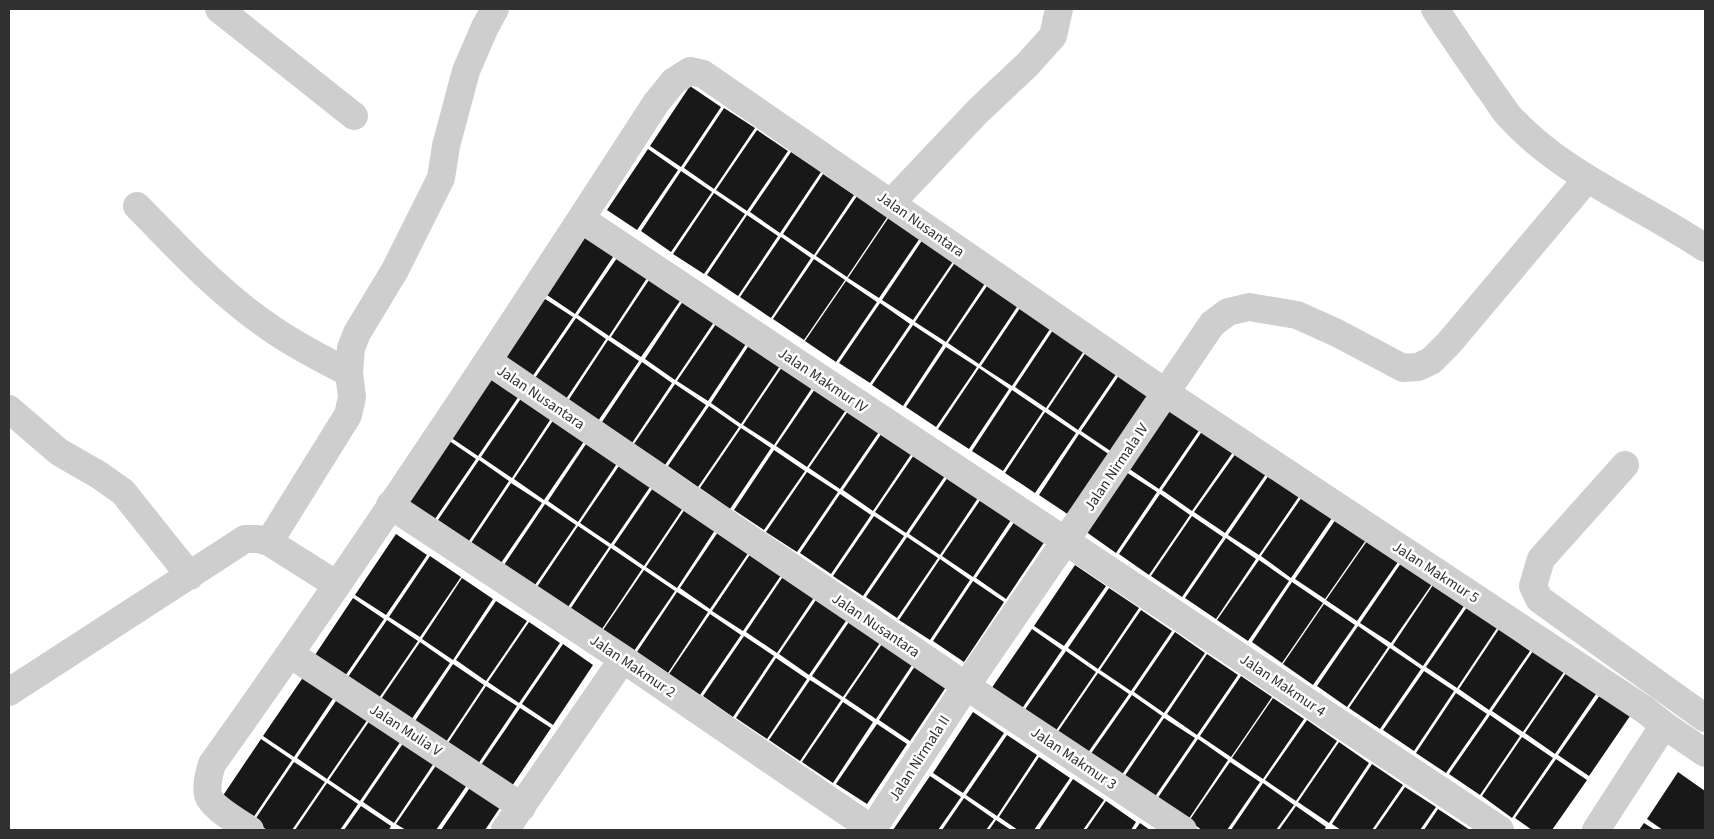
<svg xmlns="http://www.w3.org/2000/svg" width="1714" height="839" viewBox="0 0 1714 839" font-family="'Source Sans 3',sans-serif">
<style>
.building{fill:#181818}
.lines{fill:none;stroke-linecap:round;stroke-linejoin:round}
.minor{stroke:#cecece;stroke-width:28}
.labels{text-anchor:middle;stroke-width:5;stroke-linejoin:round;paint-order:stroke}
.street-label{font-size:15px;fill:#313131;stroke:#fff}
</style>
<rect width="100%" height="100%" fill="#fff"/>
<path class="building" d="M690,86L721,107L681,167L650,146Z
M724,108L755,128L714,189L684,168Z
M757,130L788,151L747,211L716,190Z
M648,149L678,170L637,230L607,210Z
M791,152L821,172L780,233L750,212Z
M681,171L712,192L671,252L641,231Z
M823,174L854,195L814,255L783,234Z
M714,193L745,214L704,274L673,254Z
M857,196L888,216L847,277L816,256Z
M747,215L778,236L738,296L707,275Z
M889,217L920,238L879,298L848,278Z
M585,233L615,254L575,314L544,293Z
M781,237L811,258L771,318L740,297Z
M923,239L954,260L913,320L882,300Z
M619,255L649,275L609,336L578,315Z
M814,259L845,280L804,340L773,319Z
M956,261L986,282L946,342L915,322Z
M651,277L682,298L641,357L611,337Z
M846,281L877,302L836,362L805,341Z
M989,283L1019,304L979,364L948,343Z
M542,297L573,317L532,377L502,357Z
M685,298L716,319L675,380L645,359Z
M880,303L910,324L870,383L839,363Z
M1022,305L1052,326L1012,386L981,366Z
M576,318L606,339L566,399L535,378Z
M718,321L748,341L708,401L677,381Z
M913,325L943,345L903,406L872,385Z
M1055,327L1086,348L1046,408L1015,387Z
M608,340L639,361L598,421L568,401Z
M751,342L782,363L741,424L711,403Z
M946,347L977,367L936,427L906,407Z
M1088,349L1119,370L1078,430L1048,409Z
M642,362L672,383L632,443L602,422Z
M784,364L814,385L774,445L743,425Z
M979,368L1009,389L969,449L938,429Z
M1122,371L1152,391L1112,452L1081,431Z
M488,375L519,396L478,456L447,435Z
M675,384L706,405L665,465L634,444Z
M817,386L848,407L807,467L776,446Z
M1012,390L1043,411L1003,471L972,451Z
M522,397L552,417L512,478L481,457Z
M709,406L739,427L698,487L668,466Z
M850,408L881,429L840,489L809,468Z
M1169,409L1200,429L1159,489L1128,468Z
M1045,412L1076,433L1035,493L1005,473Z
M554,419L585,440L544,500L514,479Z
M741,428L771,448L730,509L700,488Z
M884,430L914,450L873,511L843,490Z
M1203,430L1233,452L1192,511L1162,490Z
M1079,434L1110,455L1069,515L1039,495Z
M445,438L476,459L435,519L405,499Z
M588,441L618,462L578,522L548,501Z
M774,450L805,471L764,530L734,510Z
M916,452L947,473L906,533L875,512Z
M1236,453L1266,474L1225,533L1194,512Z
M479,460L509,481L469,541L438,520Z
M621,463L652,484L611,544L580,523Z
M807,472L838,492L797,552L766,532Z
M1126,472L1157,492L1116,553L1085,531Z
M950,474L980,495L940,555L909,534Z
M1269,475L1300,495L1259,555L1228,535Z
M511,483L542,503L501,563L471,543Z
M655,485L685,505L644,566L614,545Z
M840,494L871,515L831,574L800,553Z
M1160,494L1190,515L1149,575L1119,554Z
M983,496L1013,517L973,577L942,556Z
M1302,497L1332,518L1291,578L1261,556Z
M545,504L576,525L535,585L504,565Z
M687,506L717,527L677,588L646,567Z
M874,516L904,536L863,596L833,576Z
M1192,516L1223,537L1182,597L1151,576Z
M1017,518L1047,538L1006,599L976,578Z
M1336,519L1366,540L1325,599L1295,579Z
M578,526L609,547L568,607L537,587Z
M720,529L751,549L710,609L680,588Z
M396,534L427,555L386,615L355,595Z
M907,537L938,558L897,618L866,597Z
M1226,538L1256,559L1216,619L1185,598Z
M1367,541L1398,562L1357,621L1326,600Z
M611,548L642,569L602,629L571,608Z
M753,550L784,571L743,631L712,611Z
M430,556L461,577L420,637L389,617Z
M940,559L970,580L930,640L899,620Z
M1259,560L1289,581L1248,641L1217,620Z
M1401,563L1432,584L1391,643L1360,623Z
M1075,565L1106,586L1064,646L1034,626Z
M644,570L675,591L634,651L603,630Z
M786,572L817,593L777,653L746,632Z
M462,578L493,599L453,660L422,639Z
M973,581L1004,602L964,662L933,641Z
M1292,582L1323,603L1282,663L1252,642Z
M1433,585L1464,606L1423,666L1393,645Z
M1109,588L1139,608L1098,669L1068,648Z
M677,592L708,612L668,673L637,652Z
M820,594L850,615L809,675L779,654Z
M353,598L384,619L343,679L313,658Z
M496,601L527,621L486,681L456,660Z
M1324,604L1355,625L1313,685L1283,664Z
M1467,607L1497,628L1457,688L1426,667Z
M1141,610L1172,631L1131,691L1100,670Z
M710,614L741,635L700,695L669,674Z
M853,616L884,637L843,697L812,676Z
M387,620L418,641L377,701L346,680Z
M529,622L560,643L519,703L488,682Z
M1358,626L1388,647L1347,707L1317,686Z
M1032,629L1062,650L1021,710L991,689Z
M1499,629L1530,651L1489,710L1459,689Z
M1175,632L1205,653L1164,713L1134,692Z
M744,636L774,656L733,717L703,696Z
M886,638L916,659L876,719L845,698Z
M420,642L450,663L409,723L379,702Z
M563,644L593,665L553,725L522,704Z
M1390,648L1421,669L1380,729L1349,708Z
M1066,651L1096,672L1055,732L1024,711Z
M1533,651L1564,672L1523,732L1492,711Z
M1207,654L1238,675L1197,735L1167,714Z
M776,658L807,679L767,739L736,718Z
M919,660L950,681L910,741L879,720Z
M453,664L484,685L444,745L413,724Z
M1424,671L1454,691L1414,751L1383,730Z
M1098,673L1129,694L1087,754L1057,733Z
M1566,673L1596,694L1555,754L1525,733Z
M304,676L334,697L294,757L263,736Z
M1241,676L1272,697L1231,757L1200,736Z
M810,680L841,700L800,761L769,740Z
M486,686L517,706L476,767L446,746Z
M1456,693L1487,714L1446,773L1416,753Z
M1132,695L1162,716L1121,776L1090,755Z
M1600,695L1630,716L1589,776L1558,755Z
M338,698L368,719L327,779L297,758Z
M1273,698L1304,719L1263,779L1232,758Z
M843,702L873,722L833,783L802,762Z
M520,708L551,728L510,789L479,768Z
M973,712L1004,733L963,793L933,773Z
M1490,715L1520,736L1480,795L1449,774Z
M1164,718L1195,738L1154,798L1124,777Z
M370,720L401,741L360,801L329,780Z
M1307,720L1337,741L1296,801L1265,780Z
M877,724L907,744L867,804L836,784Z
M1007,735L1037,755L997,816L966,795Z
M1522,737L1553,758L1512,818L1482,796Z
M261,739L292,760L251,821L220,800Z
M1198,739L1228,760L1188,820L1157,799Z
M404,742L434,763L394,823L363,802Z
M1339,742L1369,763L1329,823L1298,802Z
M1039,757L1070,778L1034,830H1018L999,817Z
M1556,759L1587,780L1552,830H1532L1515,818Z
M294,762L325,782L292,830H267L254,821Z
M1230,762L1260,782L1227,830H1202L1189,821Z
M437,764L467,785L436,830H406L396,824Z
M1372,764L1403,785L1372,830H1341L1332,824Z
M1678,772L1705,791V830H1663L1647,819Z
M930,776L961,797L938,830H893Z
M1073,779L1104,800L1083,830H1039Z
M327,783L358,804L340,830H295Z
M1263,783L1294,805L1276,830H1231Z
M471,786L501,806L485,830H441Z
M1405,787L1436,807L1420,830H1375Z
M964,798L994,819L986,830H942Z
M1106,801L1136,822L1131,830H1086Z
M361,806L391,826L389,830H344Z
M1296,806L1326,827L1324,830H1279Z
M1438,809L1470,830H1424Z
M996,820L1011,830H989Z
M1140,823L1150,830H1135Z
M1644,823L1655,830H1639Z"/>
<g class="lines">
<path class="minor" d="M219,9L354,116
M1435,9C1452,35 1470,61 1488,87C1495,96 1501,106 1508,115C1562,175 1640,204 1705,248
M891,203L978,111L1027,65L1053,36L1059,9
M137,206C180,250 221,295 272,329C296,346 323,359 349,373
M581,219L1500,830
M488,361L966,686L1183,830
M9,409L59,452L99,475L123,492L190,576
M1625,465L1541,559L1533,586L1539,599L1705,718
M390,505L623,659L873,830
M269,542L348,415L352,397L349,373L351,348L357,333L395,270L441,178L446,146L466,71L485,27L495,9
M290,654L522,807
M9,692L245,539H258L269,542L337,585
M250,830C239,822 212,808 208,795C206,784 209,774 212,764C366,548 512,326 656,103L674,81L690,71L703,74L1166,393L1645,710L1664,725L1705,753
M505,830L623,659
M872,830L966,686L1066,540L1212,324L1228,312L1249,307L1297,315L1337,333L1403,368L1418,367L1431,361L1449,343L1587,179
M1596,830L1664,725"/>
</g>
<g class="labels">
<g class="street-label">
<text transform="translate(921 224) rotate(35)" y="5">Jalan Nusantara</text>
<text transform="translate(823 380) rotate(34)" y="5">Jalan Makmur IV</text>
<text transform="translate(541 397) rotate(34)" y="5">Jalan Nusantara</text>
<text transform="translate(1116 467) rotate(-56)" y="5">Jalan Nirmala IV</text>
<text transform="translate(1436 572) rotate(33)" y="5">Jalan Makmur 5</text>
<text transform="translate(876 625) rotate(34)" y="5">Jalan Nusantara</text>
<text transform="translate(633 666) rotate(34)" y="5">Jalan Makmur 2</text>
<text transform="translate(1283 685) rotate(34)" y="5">Jalan Makmur 4</text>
<text transform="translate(406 730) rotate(33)" y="5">Jalan Mulia V</text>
<text transform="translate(919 758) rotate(-57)" y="5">Jalan Nirmala II</text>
<text transform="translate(1074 758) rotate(34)" y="5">Jalan Makmur 3</text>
</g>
</g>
<rect width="1714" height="839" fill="none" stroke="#313131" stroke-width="20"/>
</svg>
